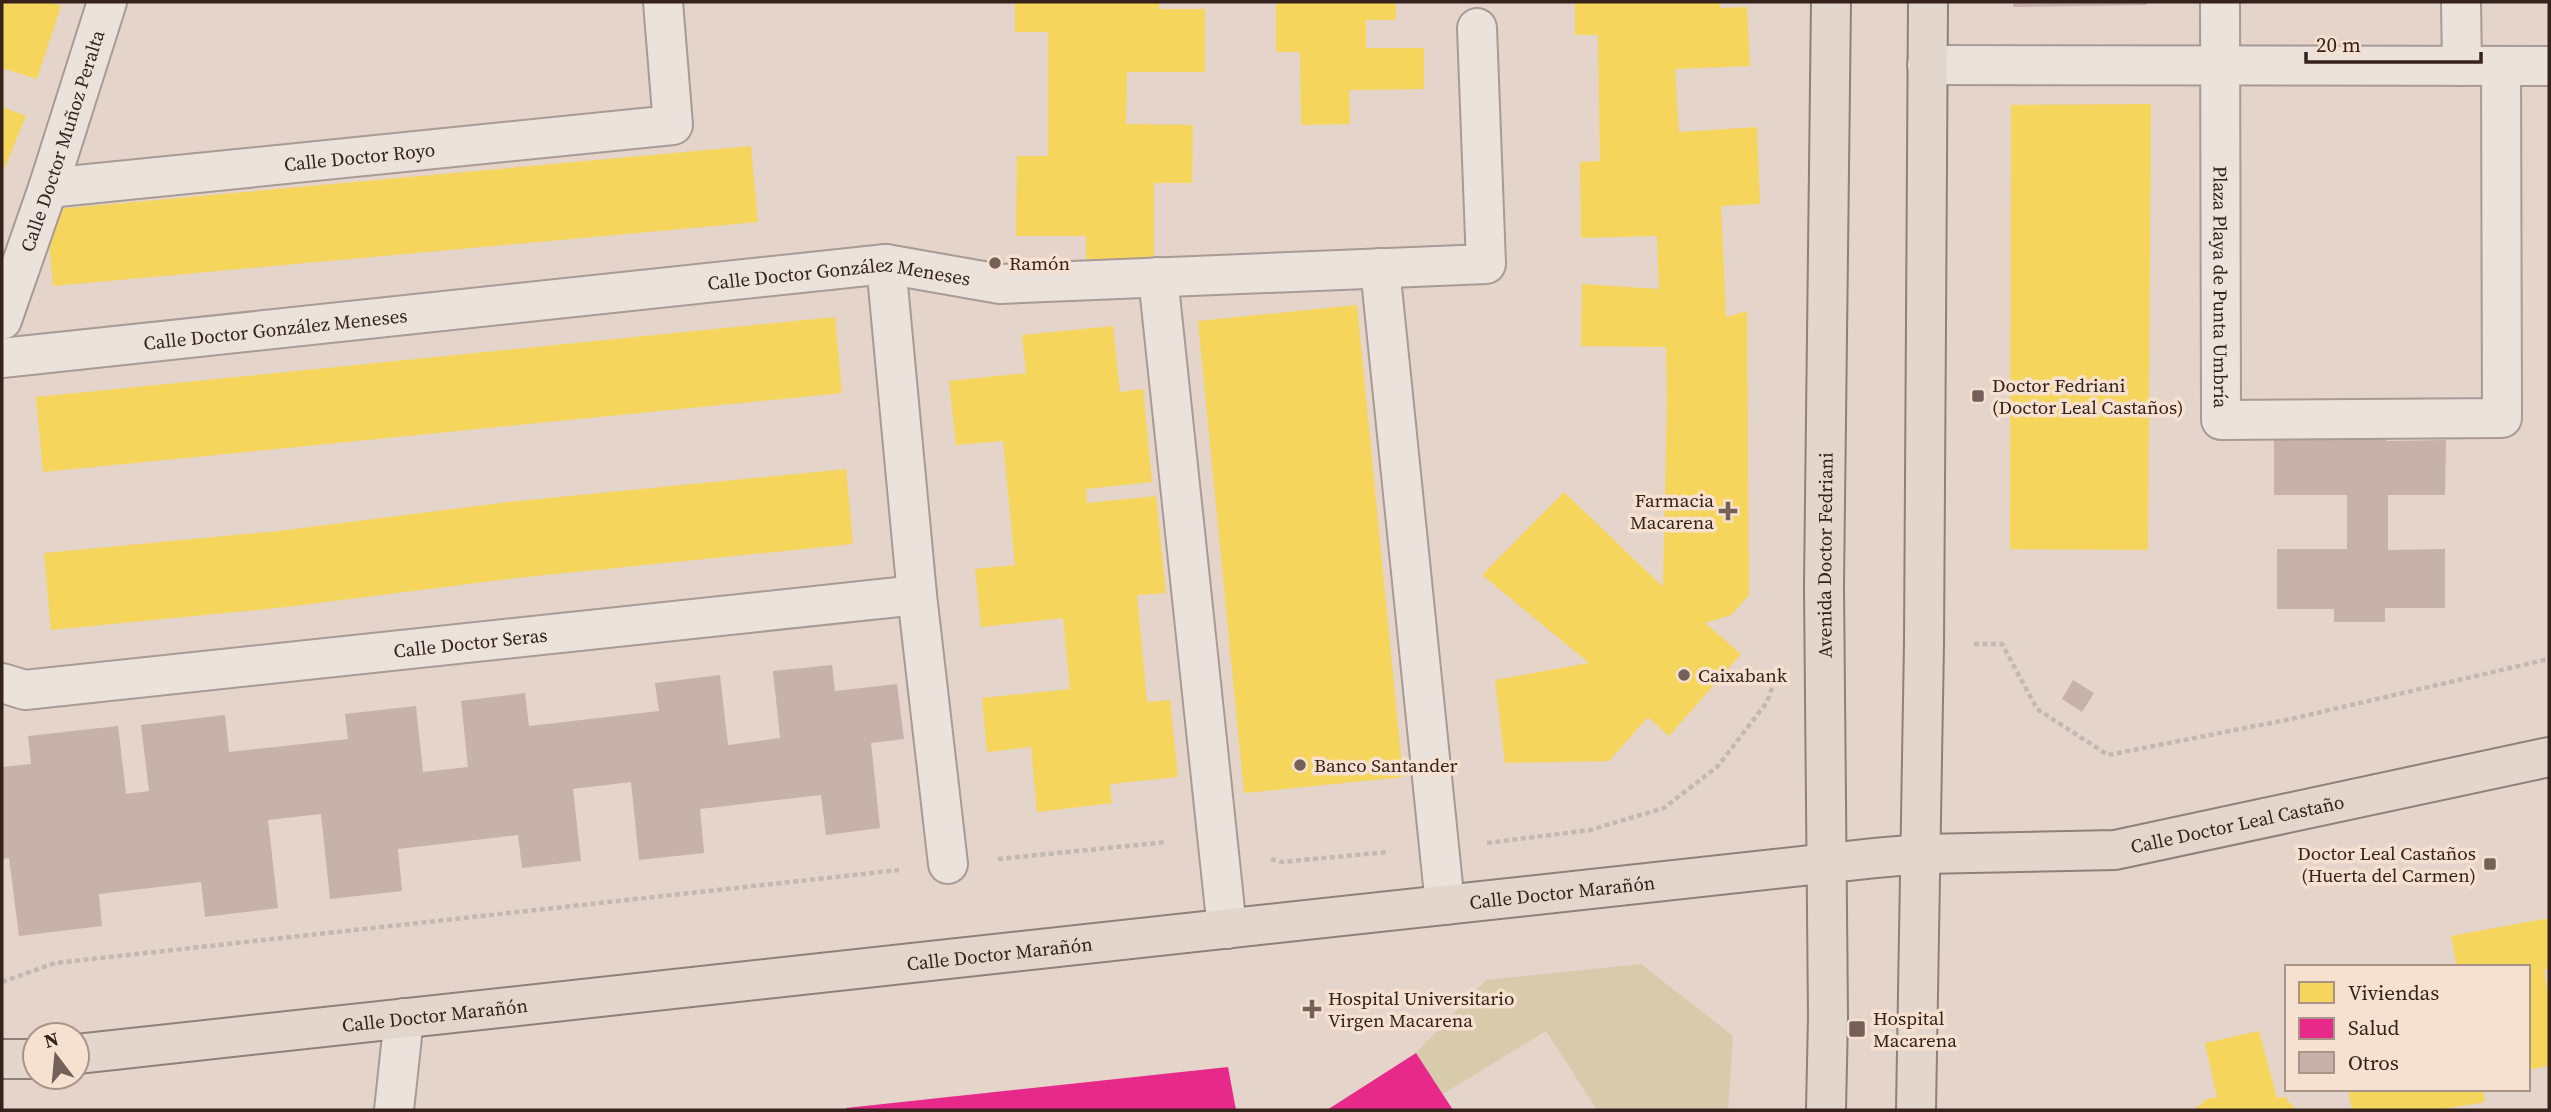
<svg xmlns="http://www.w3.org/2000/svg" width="2551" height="1112" viewBox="0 0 2551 1112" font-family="'Source Serif 4',serif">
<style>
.green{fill:#d7cbac}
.homes{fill:#f6d55c}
.health{fill:#e7298a}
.building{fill:#c7b1ab}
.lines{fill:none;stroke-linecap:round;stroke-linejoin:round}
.minor-casing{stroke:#a89a94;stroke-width:42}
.major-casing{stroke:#8e807a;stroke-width:42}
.path{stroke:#c3b9b3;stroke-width:4.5;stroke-dasharray:5 3.5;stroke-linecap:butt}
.minor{stroke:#ebe2dc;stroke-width:38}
.major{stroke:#e3d7cd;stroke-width:38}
.poi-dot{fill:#736059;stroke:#f6e0cf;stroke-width:2.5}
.labels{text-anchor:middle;stroke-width:7;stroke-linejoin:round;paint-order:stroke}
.street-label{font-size:19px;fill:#36221c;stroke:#f6e0cf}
.poi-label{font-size:19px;fill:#36221c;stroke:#f6e0cf;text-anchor:start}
</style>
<rect width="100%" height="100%" fill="#e4d4ca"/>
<path class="green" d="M1641,964L1733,1036L1728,1110H1597L1546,1031L1443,1094L1416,1053L1486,980Z"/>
<path class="homes" d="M2,2H49L61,6L37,79L2,68Z
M1015,2H1159V9H1205V72H1127L1126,124L1193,125L1192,183H1154V260L1086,259V236H1016L1017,156H1048V32H1015Z
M1276,2H1396V20H1366V48H1424V89L1349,90L1350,124L1301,125L1300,52H1276Z
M1575,2H1720V8L1747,7L1750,66L1675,69L1679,132L1757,127L1760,204L1721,206L1726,317L1747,311L1749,595L1731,615L1705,623L1741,654L1669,736L1648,717L1609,761L1505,763L1495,680L1589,663L1482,575L1564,492L1663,587L1667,400L1666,347L1581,346L1582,284L1659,289L1657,236L1581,238L1580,162L1600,161L1598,35H1575Z
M2151,104L2148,550L2010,549L2011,105Z
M2,107L26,116L2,174Z
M751,146L758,222L53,286L46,210Z
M1357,305L1403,777L1244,793L1198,321Z
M835,317L842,393L43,472L36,397Z
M1113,326L1120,392L1143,389L1152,482L1086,489L1087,503L1156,496L1166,593L1137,595L1147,702L1170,700L1178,777L1110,784L1112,803L1037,812L1031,747L987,752L982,698L1070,689L1063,618L981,627L975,569L1015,565L1003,441L956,445L949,381L1026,373L1022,335Z
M846,469L853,544L516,578L286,607L51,630L44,553L278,531L508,502Z
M2549,918V969L2544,970L2549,999V1066L2528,1070V967H2457L2451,936Z
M2259,1031L2277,1098L2285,1097L2296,1110H2194L2208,1098H2217L2205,1043Z
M2348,1089H2483L2485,1102L2438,1110H2352Z"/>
<path class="health" d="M1416,1053L1453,1110H1327Z
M1228,1067L1236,1110H846V1108Z"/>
<path class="building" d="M2013,2H2147V5L2013,7Z
M2336,429H2387V441L2446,440L2445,495H2388V550L2445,549V608H2385V622H2334V609H2277V549H2347V495H2274V440H2336Z
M832,665L835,691L897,684L904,739L871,743L880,828L826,835L821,795L700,809L704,853L639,860L631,782L573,789L581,861L522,868L518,835L398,849L402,891L330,899L321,814L268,820L278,908L205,917L201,882L99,894L102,926L19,936L9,858L2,859V767L31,764L28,736L118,726L126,794L149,791L141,725L225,715L229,752L348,739L345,714L416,706L423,772L468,767L461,701L525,693L529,726L659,711L655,683L720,675L728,745L780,738L773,671Z
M2073,680L2094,693L2082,712L2062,699Z"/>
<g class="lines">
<defs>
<g id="minor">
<path id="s1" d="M2220,2L2221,420L2502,418L2501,66"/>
<path d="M2461,2L2462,66"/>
<path d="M1927,65L2549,66"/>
<path id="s2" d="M48,188L673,125L663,2"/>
<path d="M886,264L917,595L948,864"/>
<path d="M1380,268L1445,905"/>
<path d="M1158,277L1227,929"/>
<path id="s3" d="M2,320L48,188L107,2"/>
<path id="s4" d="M2,358L886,264L1000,284L1486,264L1477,28"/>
<path id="s5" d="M2,683L25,690L917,595"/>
<path d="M394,1110L404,1018"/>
</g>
<g id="major">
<path id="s6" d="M77,1054L1875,858L1921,854L2115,850L2549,757"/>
<path d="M2,1059H35"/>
<path id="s7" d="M1826,1110L1828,1017L1824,586L1831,2"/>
<path d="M1916,1110L1924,643L1928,2"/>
</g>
</defs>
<use href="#minor" class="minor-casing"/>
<use href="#major" class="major-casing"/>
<path class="path" d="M1974,644H2002L2037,709L2108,755L2291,719L2549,659
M1487,843L1590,830L1664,808L1718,766L1767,702L1772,688
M998,859L1167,842
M1271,859L1281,862L1388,852
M2,982L55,963L899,870"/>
<use href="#minor" class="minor"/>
<use href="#major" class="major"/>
</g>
<g class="poi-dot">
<circle cx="995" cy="263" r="7"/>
<rect x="1971" y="389" width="14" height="14" rx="3.5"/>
<path d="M1724.5 500.5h7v7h7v7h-7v7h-7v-7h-7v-7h7z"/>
<circle cx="1684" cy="675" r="7"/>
<circle cx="1300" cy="765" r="7"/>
<rect x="2483" y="857" width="14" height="14" rx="3.5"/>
<path d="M1308.5 998.5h7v7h7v7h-7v7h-7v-7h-7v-7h7z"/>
<rect x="1848" y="1020" width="18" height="18" rx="3.5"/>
</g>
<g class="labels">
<g class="street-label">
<text dy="7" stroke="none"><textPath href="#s3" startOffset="189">Calle Doctor Muñoz Peralta</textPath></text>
<text dy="7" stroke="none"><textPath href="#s2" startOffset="313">Calle Doctor Royo</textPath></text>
<text dy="7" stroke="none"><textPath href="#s4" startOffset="842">Calle Doctor González Meneses</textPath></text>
<text dy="7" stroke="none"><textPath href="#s1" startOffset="285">Plaza Playa de Punta Umbría</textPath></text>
<text dy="7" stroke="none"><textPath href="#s4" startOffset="275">Calle Doctor González Meneses</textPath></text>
<text dy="7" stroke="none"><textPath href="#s7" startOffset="555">Avenida Doctor Fedriani</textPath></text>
<text dy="7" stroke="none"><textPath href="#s5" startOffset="472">Calle Doctor Seras</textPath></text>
<text dy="7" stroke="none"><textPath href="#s6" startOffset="2174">Calle Doctor Leal Castaño</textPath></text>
<text dy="7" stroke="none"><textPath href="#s6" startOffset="1494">Calle Doctor Marañón</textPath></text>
<text dy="7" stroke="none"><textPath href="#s6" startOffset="928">Calle Doctor Marañón</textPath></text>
<text dy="7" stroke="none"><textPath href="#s6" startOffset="360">Calle Doctor Marañón</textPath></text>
</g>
<g class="poi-label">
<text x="1009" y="270">Ramón</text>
<text x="1992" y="392">Doctor Fedriani<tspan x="1992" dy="22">(Doctor Leal Castaños)</tspan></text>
<text x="1714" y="507" text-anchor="end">Farmacia<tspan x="1714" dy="22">Macarena</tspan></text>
<text x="1698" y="682">Caixabank</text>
<text x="1314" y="772">Banco Santander</text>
<text x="2476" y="860" text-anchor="end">Doctor Leal Castaños<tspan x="2476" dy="22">(Huerta del Carmen)</tspan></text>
<text x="1328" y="1005">Hospital Universitario<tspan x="1328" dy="22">Virgen Macarena</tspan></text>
<text x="1873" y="1025">Hospital<tspan x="1873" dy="22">Macarena</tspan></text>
</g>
</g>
<rect width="2551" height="1112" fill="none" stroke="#36221c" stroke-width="7"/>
<rect x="2285" y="965" width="245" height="126" fill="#f6e0cf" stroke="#a99487" stroke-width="2"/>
<rect x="2299" y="982" width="35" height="21" fill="#f6d55c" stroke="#a99487" stroke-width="2"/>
<text x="2348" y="1000" font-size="21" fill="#36221c">Viviendas</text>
<rect x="2299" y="1018" width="35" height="21" fill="#e7298a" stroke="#a99487" stroke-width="2"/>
<text x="2348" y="1035" font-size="21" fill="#36221c">Salud</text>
<rect x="2299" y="1052" width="35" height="21" fill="#c7b1ab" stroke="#a99487" stroke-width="2"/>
<text x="2348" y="1070" font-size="21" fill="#36221c">Otros</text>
<g transform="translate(56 1056) rotate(344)"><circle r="33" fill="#f6e0cf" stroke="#a99487" stroke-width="2"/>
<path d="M0-5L12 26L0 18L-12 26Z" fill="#736059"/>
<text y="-10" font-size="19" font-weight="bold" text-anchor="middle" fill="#36221c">N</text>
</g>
<path d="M2306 52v10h175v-10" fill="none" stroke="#36221c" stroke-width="3.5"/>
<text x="2316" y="52" font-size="21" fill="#36221c" stroke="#f6e0cf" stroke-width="5" paint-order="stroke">20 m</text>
</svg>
